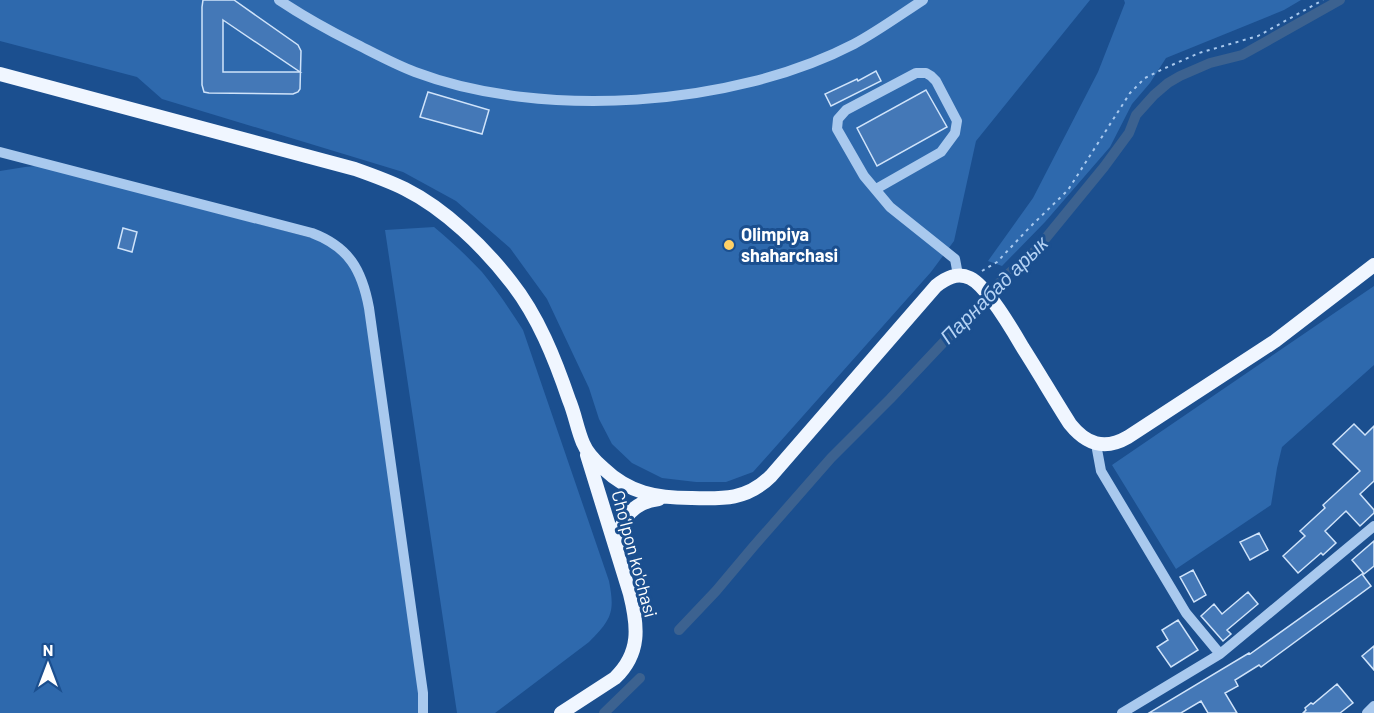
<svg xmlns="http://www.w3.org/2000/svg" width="1374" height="713" viewBox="0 0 1374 713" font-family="Barlow,sans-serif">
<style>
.green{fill:#2e69ad}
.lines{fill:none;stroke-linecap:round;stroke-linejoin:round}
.canal{stroke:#3c6290;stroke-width:10}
.building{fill:#4478b7;stroke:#cfe3fa;stroke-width:1.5;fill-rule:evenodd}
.path{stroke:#a9c9ee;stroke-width:2;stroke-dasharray:3 4.5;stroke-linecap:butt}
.minor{stroke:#a9c9ee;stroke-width:10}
.major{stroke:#f0f6ff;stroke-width:14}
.poi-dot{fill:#ffd166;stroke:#1b4f8f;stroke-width:2}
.labels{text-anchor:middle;stroke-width:6;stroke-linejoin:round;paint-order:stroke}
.poi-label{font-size:18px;font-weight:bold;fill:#fff;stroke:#1b4f8f;text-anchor:start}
.street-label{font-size:18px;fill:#fff;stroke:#1b4f8f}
.water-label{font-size:20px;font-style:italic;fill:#b5d3f5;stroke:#1b4f8f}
</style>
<rect width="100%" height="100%" fill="#1b4f8f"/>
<path class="green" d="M0,0H1090L976,141L954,241L931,272L753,472L726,482H696L662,478L632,463L612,444L599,419L589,388L547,299L510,248L456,201L403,172L162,99L137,77L0,41Z
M1124,0H1301L1284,10L1166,58L1150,83L1132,104L1110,147L1045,222L1002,266L988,261L1033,198L1098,72L1125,3Z
M36,166L48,168L323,241L348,262L362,290L418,683L419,713H0V171L25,167Z
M434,227C451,241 467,256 482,272C497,290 510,310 523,330L609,581C615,612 612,619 589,642L495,713H457L385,230Z
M1374,286V365L1282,447L1277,468L1271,505L1176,569L1112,465Z"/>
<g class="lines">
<path class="canal" d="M679,630L716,591L753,547L831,458L890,399L1006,276L1036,250L1104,167L1129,133L1136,115L1154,95L1168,83L1180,76L1210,63L1242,55L1340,0
M604,713L640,678"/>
</g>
<path class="building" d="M203,0H234L298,45L301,51L300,89L298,92L293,94L209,93L204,92L202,85V7ZM223,20L300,72H223Z
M876,71L881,81L831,106L825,94L857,79L858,81Z
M926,90L947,127L877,166L857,128Z
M428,92L489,110L482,134L420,117Z
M123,228L137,232L132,252L118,248Z
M1354,424L1365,435L1374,426V481L1360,494L1374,510V513L1360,526L1346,511L1325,531L1336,543L1323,555L1321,553L1298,573L1283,556L1305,536L1300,531L1325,508L1323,505L1360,471L1333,444Z
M1259,533L1268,550L1250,560L1240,542Z
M1374,541V566L1364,574L1352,560Z
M1193,570L1206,595L1194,602L1180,577Z
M1362,574L1371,586L1261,667L1259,665L1235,680L1238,686L1225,693L1237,713H1208L1201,701L1181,713H1149L1249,653L1250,654Z
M1248,592L1258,604L1227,630L1231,634L1223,641L1201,616L1214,604L1222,614Z
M1178,620L1198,650L1171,667L1157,647L1168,640L1162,630Z
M1374,646V670L1362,656Z
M1337,684L1353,703L1340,713H1303L1306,710L1305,708L1311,703L1313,704Z"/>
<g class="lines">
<path class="path" d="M982,271L997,262L1030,227L1068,190L1130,93L1145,78L1163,69L1199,53L1258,36L1323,0"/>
<path class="minor" d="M279,0C303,16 328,30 354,43C374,53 394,64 415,72C542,120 733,107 854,44C878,31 900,15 923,0
M0,152L312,233C349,247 362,270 369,308L423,693V713
M876,189L941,152L955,133L957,121L936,81L931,76L926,73H916L846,110L838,119L837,129L864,176L890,207L955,259L958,275
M1096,444L1101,471L1186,613L1220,654L1374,526
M1122,713L1220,654
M1367,713L1374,706"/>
<path class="major" d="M0,74L355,169C372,175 389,181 405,189C445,209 484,247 511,282C538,316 555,359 569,400C575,414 577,429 583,443C587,453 595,461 603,468C629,493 656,498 691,498C723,499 747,500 771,476L936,286C946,278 957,272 970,278C987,286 1013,331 1023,348C1039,373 1054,399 1070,424C1086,444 1104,451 1128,437L1275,341L1374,265
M617,547C619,520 632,502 659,499
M561,713L615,678C641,653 638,626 630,594L587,455"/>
</g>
<circle class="poi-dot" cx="729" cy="245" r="6"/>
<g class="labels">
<g class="poi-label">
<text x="741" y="241">Olimpiya<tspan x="741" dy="21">shaharchasi</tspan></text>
</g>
<g class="street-label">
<text transform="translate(634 554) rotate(75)" y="6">Cho'lpon ko'chasi</text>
</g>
<g class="water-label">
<text transform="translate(994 290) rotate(-45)" y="7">Парнабад арык</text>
</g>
</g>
<g transform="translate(48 665)" stroke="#1b4f8f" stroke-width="4.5" paint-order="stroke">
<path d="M0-4.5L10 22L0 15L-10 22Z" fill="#ffffff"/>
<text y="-9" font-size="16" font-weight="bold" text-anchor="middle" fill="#ffffff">N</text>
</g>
</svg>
